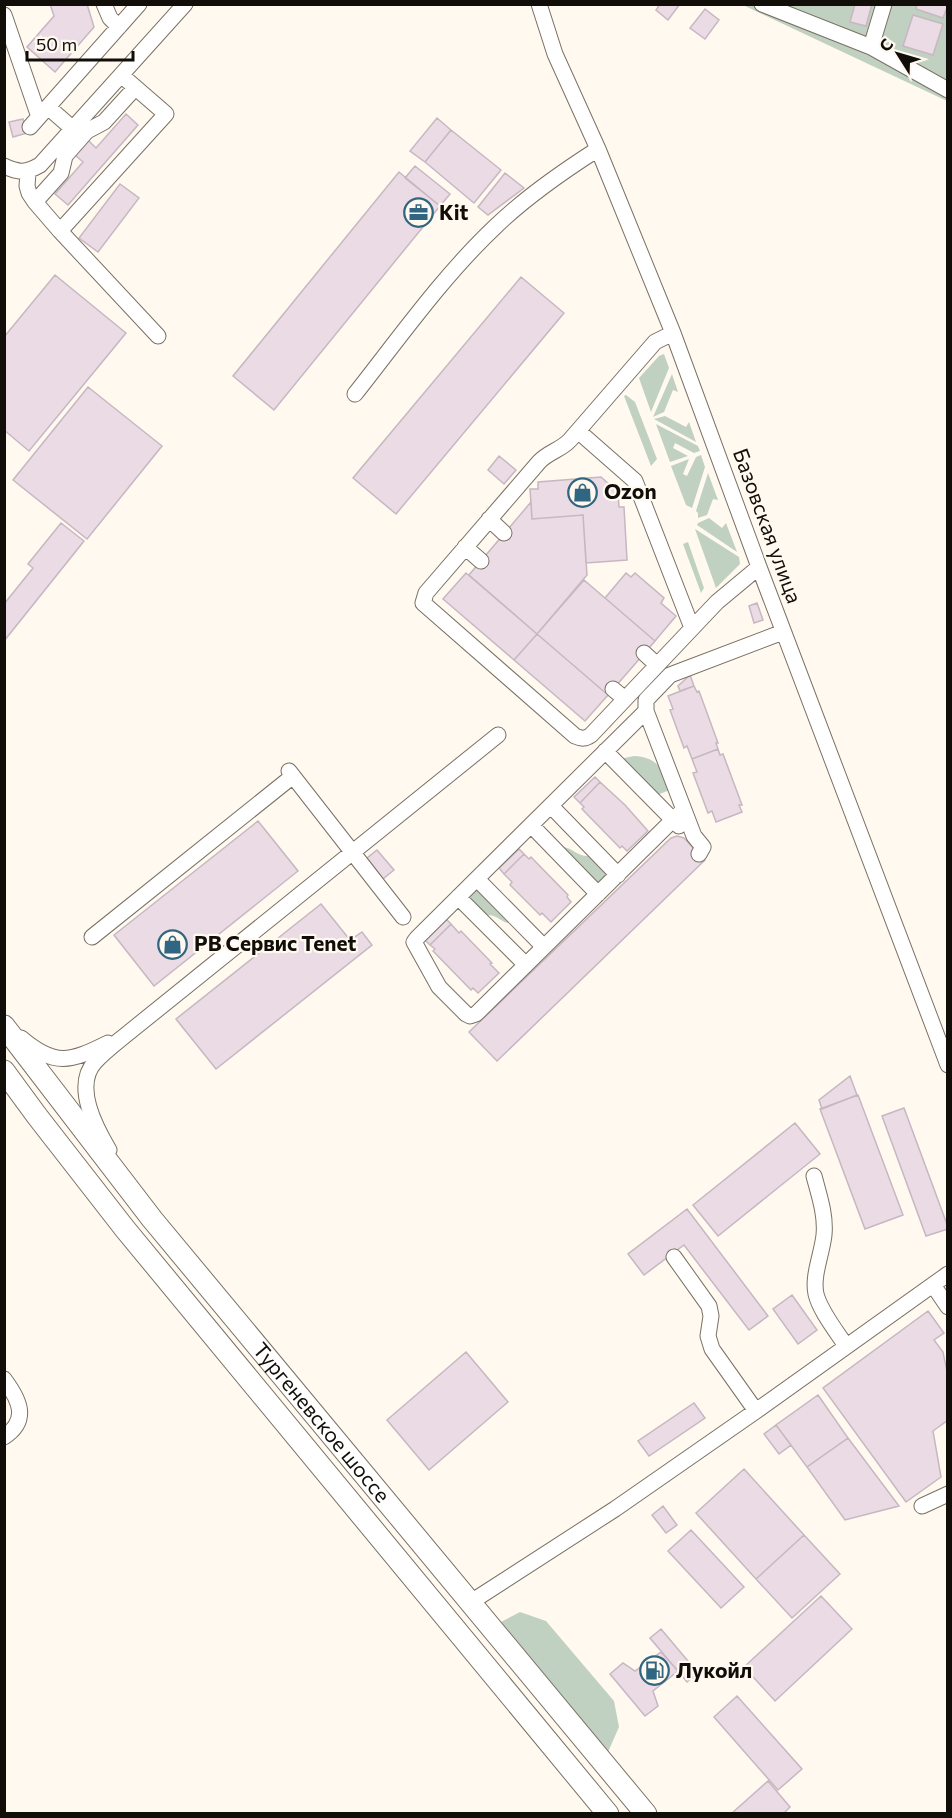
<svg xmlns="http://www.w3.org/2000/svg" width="952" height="1818" viewBox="0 0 952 1818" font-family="Commissioner,sans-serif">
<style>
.green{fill:#c0d1c1}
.building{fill:#ebdbe5;stroke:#c6b7c1;stroke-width:1.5}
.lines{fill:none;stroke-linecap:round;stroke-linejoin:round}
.minor-casing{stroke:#797164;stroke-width:17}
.highway-casing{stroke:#797164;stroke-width:23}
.minor{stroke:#fff;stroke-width:15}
.highway{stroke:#fff;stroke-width:21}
.labels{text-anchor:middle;stroke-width:4.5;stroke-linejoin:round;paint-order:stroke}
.poi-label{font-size:21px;font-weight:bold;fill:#110e09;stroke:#fff9f0;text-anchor:start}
.street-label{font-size:21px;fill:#110e09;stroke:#fff9f0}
</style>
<rect width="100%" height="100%" fill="#fff9f0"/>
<path class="green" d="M743,5H947V101Z
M664,354L669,368L651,412L639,378L659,356Z
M672,374L678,392L673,390L664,412L653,417Z
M626,395L635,402L657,459L651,466L624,396Z
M665,416L686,427L689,422L696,442L654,419Z
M656,424L698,446L700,451L694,453L675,443L673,448L688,456L670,462Z
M701,455L705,467L692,508L686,505L671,466L689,459L683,474L687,476L696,457Z
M708,473L718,500L713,499L707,515L698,518V513L696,511Z
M709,518L722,528L726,523L737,552L697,525L698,523Z
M695,529L739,557L740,564L716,588Z
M688,542L704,588L701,593L683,544Z
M634,756C658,757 662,770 672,789L655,796L619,759Z
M563,847C573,848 578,857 589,856L607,875L601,882L597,883L559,848Z
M477,888L513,923C500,925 499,912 483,916L469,902L467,894Z
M520,1612L546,1621L614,1701L619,1727L608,1752L501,1622Z"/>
<path class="building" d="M50,4H87L94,27L55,72L27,47L54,16Z
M660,4H680L668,20L656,10Z
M855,4H872L866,26L850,22Z
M917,4H948V5L943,18L916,9Z
M705,9L719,20L705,39L690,28Z
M913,15L943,24L933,55L903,46Z
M126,114L138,125L68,205L55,194L83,162L75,155L88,140L96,148Z
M437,118L451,130L425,162L410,151Z
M23,119L27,133L13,137L9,122Z
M451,130L501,170L474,203L425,162Z
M415,166L450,194L440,206L405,178Z
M399,172L440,206L274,410L233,376Z
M505,173L524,188L488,215L478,207Z
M120,184L139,198L98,252L79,238Z
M55,275L126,333L29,451L4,430V337Z
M521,277L564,313L396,514L353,478Z
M88,387L162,446L87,539L13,480Z
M499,456L516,470L504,484L488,470Z
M601,477L618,492L619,507H624L627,560L586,563L583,515L532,519L530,489H538V482Z
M531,502L532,519L583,515L587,575L537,634L469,575Z
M61,523L84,541L4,641V604L33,568L28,564Z
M466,573L537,634L514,660L443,599Z
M626,573L631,577L635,573L664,598L661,603L676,616L655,641L605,598Z
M584,580L655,641L608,695L537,634Z
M757,603L763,620L754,623L749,606Z
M537,634L608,695L585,721L514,660Z
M690,675L694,686L680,691L678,686Z
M694,686L697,692L699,691L718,743H716L718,749L692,759L687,746L684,748L670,710L673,709L668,696Z
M718,749L720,755L723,754L742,805H739L742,812L716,822L712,811L708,813L693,773L697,772L692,759Z
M595,777L600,782L580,803L574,797Z
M600,782L625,805L648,831L627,851L622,846L620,848L582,809L584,807L580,803Z
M258,821L298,871L154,986L114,935Z
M677,836L684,838L705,860L497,1061L469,1032L671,838Z
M519,849L524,854L504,874L499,868Z
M377,850L394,870L383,879L367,858Z
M524,854L529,859L531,857L568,895L567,897L571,902L551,922L542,913L540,915L510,885L512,882L504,874Z
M321,904L350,940L362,932L372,945L216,1069L176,1019Z
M446,919L451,924L430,945L425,940Z
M451,924L459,933L461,931L492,963L490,964L499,973L478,993L473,988L471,990L433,951L435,949L430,945Z
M850,1076L857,1095L822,1109L819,1100Z
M858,1095L903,1215L865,1229L820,1109Z
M904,1108L948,1227V1229L926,1236L882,1116Z
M795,1123L820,1154L718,1236L693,1205Z
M687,1209L768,1316L749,1330L684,1245L644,1275L628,1254Z
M792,1295L817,1330L798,1344L773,1309Z
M928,1311L944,1333L934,1340L943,1352L948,1376V1420L933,1431L941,1477L906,1502L823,1388Z
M466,1352L508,1402L429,1470L387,1420Z
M818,1395L848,1438L807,1467L776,1425Z
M694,1403L705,1418L649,1456L638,1441Z
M776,1425L791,1445L779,1454L764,1434Z
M848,1438L899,1506L845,1520L807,1467Z
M744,1469L804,1535L756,1579L696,1513Z
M663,1506L677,1525L666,1533L652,1515Z
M691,1530L744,1587L721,1608L668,1551Z
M804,1535L840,1574L792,1618L756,1579Z
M821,1596L852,1629L775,1701L744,1667Z
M661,1629L698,1673L687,1682L650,1638Z
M661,1652L678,1671L653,1691L658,1706L645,1716L610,1674L623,1663L635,1671Z
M737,1696L802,1769L778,1790L714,1717Z
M768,1781L790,1807L783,1814H731Z"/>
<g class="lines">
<defs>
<path id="minor" d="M104,4L110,18L119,27
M539,4L555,54L598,149L673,333L759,567L948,1065
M762,4L871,47L948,90
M4,15L39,117
M871,47L884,4
M48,107L73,129
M30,127L139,4
M4,166C19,173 26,173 40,165L185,4
M28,172L27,186L29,193L35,202L60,231L158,336
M35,202L61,173L65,156L87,131L104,122L135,88
M60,231L166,114L121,75
M673,333L655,342L570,440C561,450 548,452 539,462L426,593L423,603L575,736C582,739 585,739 591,735L717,602L759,567
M355,394C400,337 443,276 496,226C527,196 562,172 598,149
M578,431L635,481L692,628
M489,519L504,533
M465,547L481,561
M644,653L657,665
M613,689L625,699
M646,711L417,938L414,942L439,987L466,1014L470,1016L476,1014L683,810
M605,751L679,826
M289,771L403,917
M551,806L618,875
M531,825L598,894
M699,854L703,847L694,836L646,711V700L670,675L783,632
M477,879L544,947
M458,897L526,965
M92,937L293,776
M21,1038C55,1067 70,1062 108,1043
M109,1150C96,1128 73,1086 95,1062C104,1052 116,1043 127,1034L498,735
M814,1176C819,1195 826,1215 824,1235C822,1254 812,1276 816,1294C820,1311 837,1332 846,1346
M674,1257L709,1306L711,1316L708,1336L712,1349L756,1411
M933,1285L948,1307
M4,1379C19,1399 30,1420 4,1437
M922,1506L948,1494
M471,1602L615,1509L756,1411L948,1274"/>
<g id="highway">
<path id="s1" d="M4,1026L152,1219L646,1814"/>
<path d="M4,1071L37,1116L125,1229L608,1814"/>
</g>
</defs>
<use href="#minor" class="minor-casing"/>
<use href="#highway" class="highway-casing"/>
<use href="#minor" class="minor"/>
<use href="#highway" class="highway"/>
</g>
<defs>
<symbol id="office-ring" viewBox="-11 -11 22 22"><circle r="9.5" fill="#fff9f0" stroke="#306681" stroke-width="1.5"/><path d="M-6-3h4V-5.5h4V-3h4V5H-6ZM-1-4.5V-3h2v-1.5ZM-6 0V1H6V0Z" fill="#306681"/></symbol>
<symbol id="shop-ring" viewBox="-11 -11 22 22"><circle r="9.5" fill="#fff9f0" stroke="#306681" stroke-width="1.5"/><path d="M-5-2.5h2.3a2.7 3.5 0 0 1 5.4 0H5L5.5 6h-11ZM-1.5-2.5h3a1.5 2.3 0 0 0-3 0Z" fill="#306681"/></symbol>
<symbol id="fuel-ring" viewBox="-11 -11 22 22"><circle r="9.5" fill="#fff9f0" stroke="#306681" stroke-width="1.5"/><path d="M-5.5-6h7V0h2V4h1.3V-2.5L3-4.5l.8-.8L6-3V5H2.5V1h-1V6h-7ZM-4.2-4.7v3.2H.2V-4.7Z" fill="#306681"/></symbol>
</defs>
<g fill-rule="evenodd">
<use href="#office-ring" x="402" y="196" width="33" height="33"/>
<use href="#shop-ring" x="566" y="476" width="33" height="33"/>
<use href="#shop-ring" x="156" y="928" width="33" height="33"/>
<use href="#fuel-ring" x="638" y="1654" width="33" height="33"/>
</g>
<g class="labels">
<g class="poi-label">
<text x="439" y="220">Kit</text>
<text x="604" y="499">Ozon</text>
<text x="194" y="951">PB Сервис Tenet</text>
<text x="676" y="1678">Лукойл</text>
</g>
<g class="street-label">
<text transform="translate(767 526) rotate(70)" y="7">Базовская улица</text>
<text dy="7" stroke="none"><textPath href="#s1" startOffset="508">Тургеневское шоссе</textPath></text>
</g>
</g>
<rect width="952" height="1818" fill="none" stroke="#110e09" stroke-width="12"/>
<g transform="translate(898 54) rotate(307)" stroke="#fff9f0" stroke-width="4.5" paint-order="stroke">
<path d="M0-4.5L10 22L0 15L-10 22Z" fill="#110e09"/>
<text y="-9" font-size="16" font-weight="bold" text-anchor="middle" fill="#110e09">С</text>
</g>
<path d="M27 51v9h106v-9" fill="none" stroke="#110e09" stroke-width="3"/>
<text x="36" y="51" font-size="18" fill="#110e09" stroke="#fff9f0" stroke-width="4.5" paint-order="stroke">50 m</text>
</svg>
